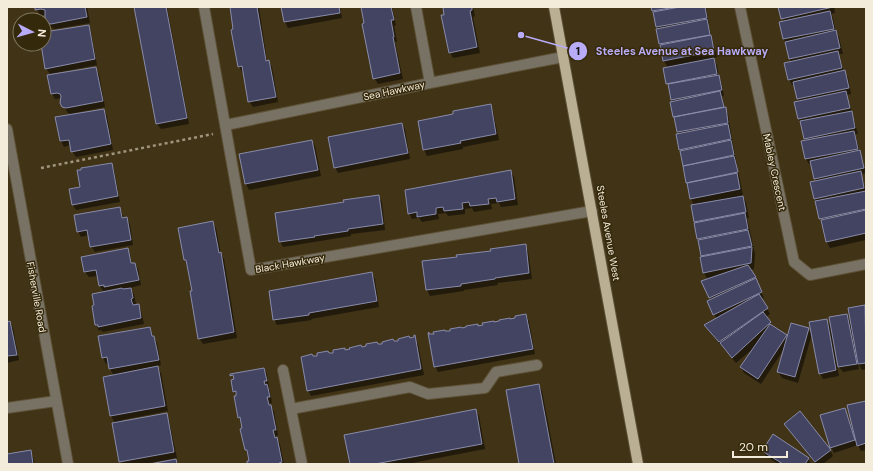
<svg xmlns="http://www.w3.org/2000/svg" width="873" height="471" viewBox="0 0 873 471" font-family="'DM Sans',sans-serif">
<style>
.shadow{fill:#0007}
.building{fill:#434461;stroke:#898bab}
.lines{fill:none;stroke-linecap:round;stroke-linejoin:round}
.minor-casing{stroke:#5d5136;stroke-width:12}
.major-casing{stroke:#5d5136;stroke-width:12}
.path{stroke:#9f957e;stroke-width:2.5;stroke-dasharray:3 3;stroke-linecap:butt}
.minor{stroke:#787265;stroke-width:10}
.major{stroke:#baaf93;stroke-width:10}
.labels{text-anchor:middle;stroke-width:3;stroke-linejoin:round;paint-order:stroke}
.street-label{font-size:10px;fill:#f4ecdb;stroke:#35290b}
.leader{fill:none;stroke:#b8abf7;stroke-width:1.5}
.callout-dot{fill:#b8abf7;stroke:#35290b;stroke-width:1.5}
.mark-label{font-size:12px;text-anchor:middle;font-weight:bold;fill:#111}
.callout-label{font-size:11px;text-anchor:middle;font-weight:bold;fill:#b8abf7;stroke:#35290b;stroke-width:3;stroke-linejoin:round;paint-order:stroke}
</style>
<rect width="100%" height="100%" fill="#403316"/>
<path class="shadow" d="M36,7H87L90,23L55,29L51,27L47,21L46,15H40Z
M135,7H167L189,124L161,129L157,124Z
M231,7H259L267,61H269L272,67L278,102L253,107L249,101L244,72H242L239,66Z
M282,7H340L342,18L288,28L285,22Z
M362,7H392L396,25L394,26L397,42H395L403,79L378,84L374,78Z
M444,7H473L475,16L473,17L480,53L453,58L450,52Z
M652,7H706L709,24H708L717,57L713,58L717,65L719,77L721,81L724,96H722L725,109L728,114L733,145L743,195H742L746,202L749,218H747L755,254L754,269L750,270L759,283H757L764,298L761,299L770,314L766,317L771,326L786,335L788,338L808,329L812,334L798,383L782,378L778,372L784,349L761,384L744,373L741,367L756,346L736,363L709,331L706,326L717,319L714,314L711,300L702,282L708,280L704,273L703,258L698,239L694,205L691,199L687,182L680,149L679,134L671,102H673L667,83L668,68L664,61L659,44L658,29Z
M779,7H834L835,13L831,14L833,18L836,32L839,37L843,54H839L844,72L848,77L851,94L847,95L858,134H855L866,172V173L861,174L866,190V240L830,248L827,242L823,223L815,199L816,181L811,164H809L806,159V141L799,119V102L795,85H792L789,79L791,62L784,39L780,22H784Z
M88,26L91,32L97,65L50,74L46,68L42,44H44V33Z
M96,68L99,74L105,107L70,114L68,113L61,103L62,98L55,99L52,94Z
M490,105L493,111L499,140L463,147V149L427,156L424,150L419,121L454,115Z
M104,110L107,116L113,150L76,157L72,151L71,145L64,147L61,141L57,118Z
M401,124L405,129L410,159L338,173L335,167Z
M312,141L315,146L321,176L249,190L246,184L240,155Z
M111,164L114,169L120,202L76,210L73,205L81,188Z
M511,172L514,177L518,205L501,207L499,203L491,204L492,209L474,212L472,208L465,209V214L448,216L446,213L438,214L439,219L422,222L419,218L412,219L409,213Z
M378,196L382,202L385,230L351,234V236L283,247L280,241Z
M120,208L124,219L126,218L130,224L133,245L95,252L91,246L89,235L81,237L78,231Z
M213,223L216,228L221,254L224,259L237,338L203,344L199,338L188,266L185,260Z
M525,245L528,251L532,279L497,283L498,285L464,290V291L430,296L427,290L424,262Z
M127,249L130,254L132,264H135L138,269L141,285L130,288L134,294L136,305H138L141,311L144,324L103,332L101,330L99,331L96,325L93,306H95L104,293L100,286L98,276L89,277L85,272Z
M372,274L375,279L379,307L311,319L312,320L277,325L274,319Z
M865,306L866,309V369L862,370L858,363L859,369L843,372L839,367L836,347L834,348L839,376L823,379L820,373L827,320L832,329L847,315L851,322Z
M526,315L529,321L535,354L438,372L435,366L446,332L511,320Z
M10,322L13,328L19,360L7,363V323Z
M149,328L157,343L161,365L157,366L161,373L168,411L122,420L123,422L166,414L169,420L177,458L144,464H121L113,424L115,423L111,416L104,377L114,376L110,369L109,363L106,364L103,358L99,337Z
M415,338L418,344L424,375L311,396L308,390L313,357Z
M264,369L267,374L269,387H268L270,391L272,403H270V406L274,411L278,435L276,436L280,444L284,464H248L250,462L249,456L246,450L242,430L244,429L242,423L239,417L237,397L234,392Z
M539,385L542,391L556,464H520Z
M866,403V450L861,451L858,445L834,453L831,447L844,409L851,426H853Z
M475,410L479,416L485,449L407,464H351Z
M785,425L830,450L833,456L823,464H816Z
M30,451L33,457L35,464H7V456Z
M763,451L808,459L811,464H778L766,456Z"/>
<path class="building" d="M35,7H85L87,17L51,24L47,23L45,20V10L41,9L35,10Z
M134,7H166L187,118L156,124Z
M230,7H257L266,61L269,60L276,97L248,102L242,66L238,67L231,30L233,29Z
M281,7H339L340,13L284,22Z
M361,7H391L394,20H391L394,37H393L400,73L373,79L362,24L364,23Z
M443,7H472V10L470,11L477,47L449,53L441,15H444Z
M651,7H676L652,11Z
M680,7H705L707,18L656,27L653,12Z
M778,7H833L781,19Z
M830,11L834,29L783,39L779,22Z
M707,19L710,35L659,44L656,29Z
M89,25L95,59L45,69L41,44H44V32Z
M836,30L840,48L789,59L785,42Z
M711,35L714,51L663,61L660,45Z
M838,51L842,68L788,80L784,63Z
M714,58L717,74L666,84L663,68Z
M96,67L103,101L66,108L62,107L60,103L61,96L60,94L57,93L51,94L47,75Z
M845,70L849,88L797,99L793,82Z
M719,75L722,90L671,100L668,84Z
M720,91L724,107L673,117L670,102Z
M846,91L850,108L798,119L794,102Z
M491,104L496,134L460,141L461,143L423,150L418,121L453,114V111Z
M726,107L728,123L677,132L674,117Z
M104,109L111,144L71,152L69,140L60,141L55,117Z
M852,111L855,128L804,139L800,121Z
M402,123L408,153L334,168L328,137Z
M728,124L731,139L679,150L676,134Z
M854,131L858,149L805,159L801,141Z
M312,140L318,170L245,184L239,154Z
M731,140L734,155L683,166L680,151Z
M860,150L864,168L814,179L810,161Z
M734,156L738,172L686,183L683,166Z
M112,163L118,196L72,205L69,189L80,187L77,170H81V168Z
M511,170L515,199L497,202L496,198L488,199L489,204L470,206L469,202L462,203L463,209L444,211L443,207L436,208V214L417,217V212L408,214L405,190Z
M861,171L864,188L814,199L810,182Z
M737,173L740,189L690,199L687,183Z
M866,191V209L819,219L815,201Z
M379,195L383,224L348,229V231L314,236L315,237L279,242L275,213L344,202L343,200Z
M743,196L746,212L694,222L691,205Z
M120,207L122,218L127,217L131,240L90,247L87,230L77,232L74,215Z
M866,210V233L826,242L821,220Z
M745,213L748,229L697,239L694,223Z
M213,221L219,253L221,252L234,332L198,339L190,291H192L186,260H184L178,228Z
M748,230L752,246L701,256L698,240Z
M526,244L529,273L495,278V279L461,284V286L426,290L422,261L457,257L456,255L491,251L490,249Z
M752,247L751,263L703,273L700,257Z
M128,248L131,263H135L139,280L104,287V285L99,286L96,270L84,272L81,257Z
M748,265L756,277L709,298L701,281Z
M372,272L377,301L309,313V315L273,320L269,291Z
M756,278L762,292L713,315L707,301Z
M122,288L123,289L131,288L133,298L131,299L133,305L139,304L141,318L98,327V325H95L92,306L94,305L92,294Z
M759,294L768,308L719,342L704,325Z
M865,305L866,363L858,364L848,308Z
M763,312L771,322L732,358L720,343Z
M526,314L533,349L434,367L428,333L429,332V334H434L433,332L445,330V331H450V329L461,327L462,328L466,327V326L478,324V326L483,325L482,323L494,321V322L499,321V320L510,318V319L515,318V316Z
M847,314L857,364L838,367L829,317Z
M827,319L836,370L819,374L809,322Z
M10,321L17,355L7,356V322Z
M791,323L809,328L795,377L777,372Z
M770,324L787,335L758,379L740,367Z
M150,327L152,336H154L159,360L109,369L107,357L102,358L98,336Z
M414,335H415L421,369L307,391L301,357L312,354L313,356H317V353L328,351L329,353H333V350L345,348V350L350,349L349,348L361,345L362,347L366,346V344L377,342L378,344H382V342L393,339L394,341H398V339L409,336L410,338L414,337Z
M158,366L165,406L110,416L103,377Z
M264,368L267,381H264L265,385L267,384L270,397H267L269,405H271L276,430H273L275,438L277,437L282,462L279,463V464H247V461H249L247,450H245L240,429L242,428L240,417L238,418L234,396H236V391L233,392L231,380L234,379L233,375L230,376V374Z
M539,384L554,464H519L506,390Z
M866,401V443L857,446L847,405Z
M845,408L855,440L830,448L820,415Z
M476,409L482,444L375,464H350L344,435Z
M800,411L831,450L815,462L784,424Z
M167,413L174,452L119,462L112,423Z
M773,434L809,458L805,464H783L762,451Z
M31,450L33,464H7V454Z
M176,459L177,464H150Z"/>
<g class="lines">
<defs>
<path id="minor" d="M204,7L251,270L592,211
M416,7L430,83
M740,7L794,262L810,275L866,264
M226,125L430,83L563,57
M7,129L68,464
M283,370L302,464
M7,408L56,401
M291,409L410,387L428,394L485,388L496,372L537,365"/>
<path id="major" d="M554,7L638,464"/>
</defs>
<use href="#minor" class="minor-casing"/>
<use href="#major" class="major-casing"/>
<path class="path" d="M41,168L213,134"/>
<use href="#minor" class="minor"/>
<use href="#major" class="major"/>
</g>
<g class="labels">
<g class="street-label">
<text transform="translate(394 90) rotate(-12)" y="4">Sea Hawkway</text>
<text transform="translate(775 172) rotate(78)" y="4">Mabley Crescent</text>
<text transform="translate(609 233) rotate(80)" y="4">Steeles Avenue West</text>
<text transform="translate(290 263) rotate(-10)" y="4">Black Hawkway</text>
<text transform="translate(37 297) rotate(80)" y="4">Fisherville Road</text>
</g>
</g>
<path class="leader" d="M521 35L578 51"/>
<g class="callout-dot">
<circle cx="521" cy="35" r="4"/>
<circle cx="578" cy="51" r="10"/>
</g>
<g class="mark-label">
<text x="578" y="55">1</text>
</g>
<g class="callout-label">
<text x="682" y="55">Steeles Avenue at Sea Hawkway</text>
</g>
<rect width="873" height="471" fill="none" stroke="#f4ecdb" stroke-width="16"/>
<g transform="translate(32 32) rotate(96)"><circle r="19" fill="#35290b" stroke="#81775e"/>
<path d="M0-3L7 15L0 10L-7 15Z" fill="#b8abf7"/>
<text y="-6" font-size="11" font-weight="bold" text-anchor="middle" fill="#f4ecdb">N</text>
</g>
<path d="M733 451v6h54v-6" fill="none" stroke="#f4ecdb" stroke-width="2"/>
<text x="739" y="451" font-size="12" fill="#f4ecdb" stroke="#35290b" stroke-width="3" paint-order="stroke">20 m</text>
</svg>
